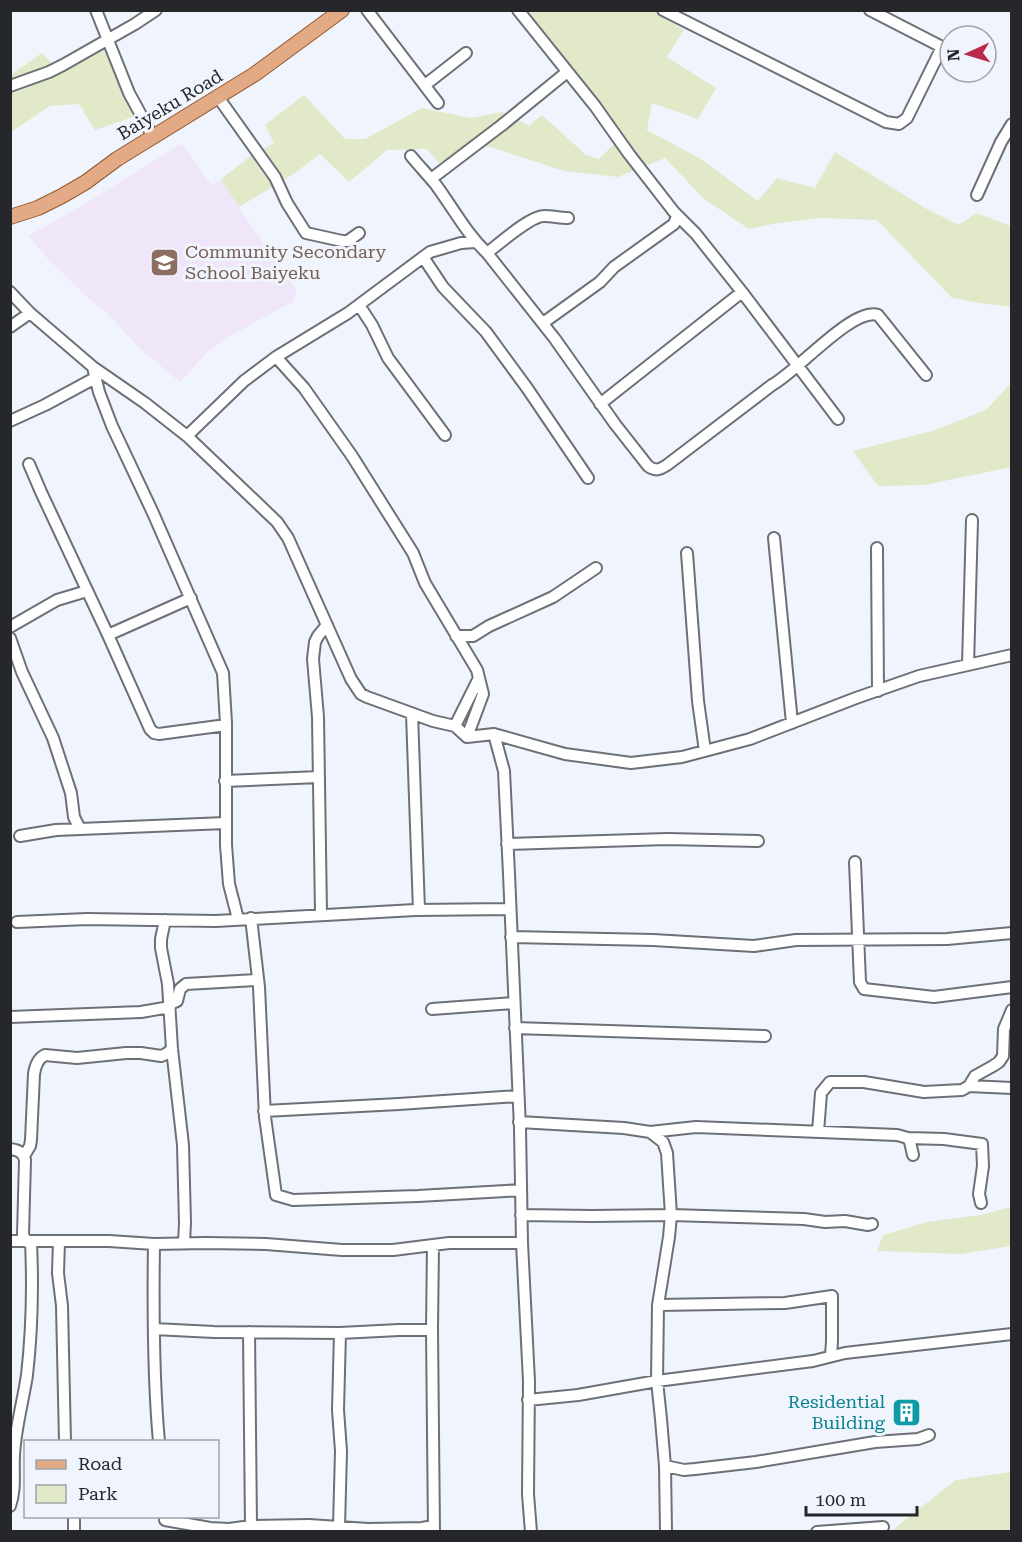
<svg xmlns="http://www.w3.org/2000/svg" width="1022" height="1542" viewBox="0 0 1022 1542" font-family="'Roboto Serif',serif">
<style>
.education{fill:#f0e6fa}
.green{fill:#e1e9c8}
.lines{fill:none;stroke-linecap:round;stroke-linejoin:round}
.minor-casing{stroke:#6c7077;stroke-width:14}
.major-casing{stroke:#935830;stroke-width:16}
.minor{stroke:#fff;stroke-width:10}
.major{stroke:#e2ab85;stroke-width:14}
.labels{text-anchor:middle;stroke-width:6;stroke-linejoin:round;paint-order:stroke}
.street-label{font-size:18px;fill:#26272b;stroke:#f0f5fd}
.education-label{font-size:18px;fill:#785e54;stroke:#f0f5fd;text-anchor:start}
.culture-label{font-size:18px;fill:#0d838f;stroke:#f0f5fd;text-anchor:end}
</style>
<rect width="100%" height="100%" fill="#f0f5fd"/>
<path class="education" d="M182,143L212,186L221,179L250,224L297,290L294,301L228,337L209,351L180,382L139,348L107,313L87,297L48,259L28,236L88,202Z"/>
<path class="green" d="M528,11H652L684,30L667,57L716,88L698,119L652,103L647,130L701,159L758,201L777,178L815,188L835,152L925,208L959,225L976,213L1011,226V307L979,303L952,298L877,220L821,218L778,223L749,229L704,199L665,158L618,177L564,171L490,147L471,145L439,163L427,149L387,150L349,182L320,154L295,173L239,207L221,179L252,155L274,143L265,125L304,95L345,139H365L422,108L471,118L502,112L529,126L542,115L586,155L599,159L624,134Z
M97,38L139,115L95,130L79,104L50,106L11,132V75L42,53L52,63Z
M1011,383V467L925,485L878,486L853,451L932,431L986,410Z
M1011,1207V1246L961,1254L877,1251L883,1235L927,1222L980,1215Z
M1011,1472V1531H891L956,1480Z"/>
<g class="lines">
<defs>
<path id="minor" d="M96,10L129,93L153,137
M367,10L438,103
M518,10L595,106L629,154L674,212L696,234L742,292L838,419
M663,10L886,122L899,124L907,118L942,47L870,10
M425,85L466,53
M10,86L49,72L63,65L135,24L156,10
M218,97L275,177L287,203L306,233L342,241H348L359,233
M411,156C419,166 428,175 436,185C453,208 466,233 487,253L555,339L615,424L648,466C656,472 660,469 667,465L772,385C797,372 852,307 878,315L926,375
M431,179L502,125L567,72
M977,195L1001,142L1012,124
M487,253C499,244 530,216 544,216C552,216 560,218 568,218
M423,257L443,287L486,332L527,388L588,478
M10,292L30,313L93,367L145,403L187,436L277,522L288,538L351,679L361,694L367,697L433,721L455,726L467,737L494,734L565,754L631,763L682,757L750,739L856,698L919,676L1012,655
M359,305L372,325L388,358L445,435
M543,323L600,282L614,267L674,224L677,216
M10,327L30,313
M276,357L304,388L352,456L413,553L425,583L477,670L483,694L467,737
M93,367L99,392L112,426L153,513L223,673L226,723V845L229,884L238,919
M600,404L742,292
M10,421L45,405L95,378
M187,436L244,381L276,357L348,313L430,252L461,243L475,242
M29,464L41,492L108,635L150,729L154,733L159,734L226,725
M774,538L792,723
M877,548L878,691
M687,553L698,701L705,751
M10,627L57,600L87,591
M108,635L191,598
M456,636H473L489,626L553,597L596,568
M10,638L22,672L53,738L71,793L74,817L80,829
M968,665L972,520
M412,714L419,910
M455,726L479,678
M494,734L504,771L509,874L520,1128L522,1243L529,1381L528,1494L531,1532
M225,781L319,777
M20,836L56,830L225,823
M507,844L667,839L758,841
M855,862L860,982L864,989L934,997L1012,987
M321,914L318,717L313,659L315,642L318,636L327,625
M251,918L259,987L265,1117L276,1195L293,1200L418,1196L521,1190
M165,920L161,939V948L168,984L172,1049L183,1145L185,1223L184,1243
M17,922L87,919L216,921L415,910L510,909
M511,937L653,940L754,946L796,940L947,939L1012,933
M170,1004L177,1001L180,989L186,984L258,980
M432,1009L514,1003
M10,1017L141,1012L170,1007
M515,1028L765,1036
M969,1086L1012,1088
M264,1111L399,1104L518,1096
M519,1122L624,1128L650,1132L663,1142L667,1153L671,1215L669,1237L658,1305L657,1381L661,1419L665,1466L666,1532
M650,1132L696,1127L897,1135L908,1138L910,1142L913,1155
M818,1132L821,1093L830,1082H864L924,1092L962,1090L969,1086L975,1076L993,1066L999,1062L1003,1056L1004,1029L1012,1010
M908,1138L944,1139L982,1144L983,1166L979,1194L981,1203
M10,1149C18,1150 23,1152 25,1160L23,1235L27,1242
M24,1156L30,1146L31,1140L34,1074C35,1067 37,1059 45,1055L77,1058L126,1053H141L161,1056L166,1054L172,1049
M521,1215L592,1216L671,1215L804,1219L825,1222L845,1221L868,1225L872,1224
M10,1241H109L154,1244L206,1243L266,1244L342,1250H393L449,1243H522
M59,1241L58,1273L62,1306L65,1442
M154,1244C153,1310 153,1376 159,1442
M433,1245L432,1330L434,1532
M658,1305L785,1303L832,1296V1341L831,1356
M154,1329L214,1332L340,1333L399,1330H432
M249,1332L251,1526
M528,1400L578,1395L657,1381L813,1361L845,1353L1012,1334
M665,1466L684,1470L695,1469L756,1462L875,1442L918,1439L929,1435
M10,1506C16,1489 13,1473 14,1456C15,1429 23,1402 27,1375C32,1331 33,1286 31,1242
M74,1516V1532
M165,1520L210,1528L229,1529L251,1526L309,1525L368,1529L422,1528L433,1526
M339,1527L341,1451L338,1410L340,1333
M817,1532L883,1527"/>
<path id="major" d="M10,217L38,208L62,196L86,182L117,159L255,74L342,10"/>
</defs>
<use href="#minor" class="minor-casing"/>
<use href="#major" class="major-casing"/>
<use href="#minor" class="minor"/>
<use href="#major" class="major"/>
</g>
<defs>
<symbol id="school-square" viewBox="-11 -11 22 22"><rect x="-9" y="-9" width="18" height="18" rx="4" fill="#8d6e63" stroke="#f0f5fd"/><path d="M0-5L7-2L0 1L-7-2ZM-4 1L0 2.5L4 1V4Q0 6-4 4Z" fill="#fff"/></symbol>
<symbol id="building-square" viewBox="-11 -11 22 22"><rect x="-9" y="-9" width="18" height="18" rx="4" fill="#0f9aa8" stroke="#f0f5fd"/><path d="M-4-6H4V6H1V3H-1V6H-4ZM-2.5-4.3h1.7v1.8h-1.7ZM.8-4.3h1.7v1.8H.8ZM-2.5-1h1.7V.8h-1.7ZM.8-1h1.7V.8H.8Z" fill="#fff"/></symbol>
</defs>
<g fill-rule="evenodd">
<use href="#school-square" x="148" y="246" width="33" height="33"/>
<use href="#building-square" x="890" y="1396" width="33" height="33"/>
</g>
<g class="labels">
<g class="street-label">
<text transform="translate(170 105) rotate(-31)" y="6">Baiyeku Road</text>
</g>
<g class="education-label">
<text x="185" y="258">Community Secondary<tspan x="185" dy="21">School Baiyeku</tspan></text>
</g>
<g class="culture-label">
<text x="885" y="1408">Residential<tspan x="885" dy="21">Building</tspan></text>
</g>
</g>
<rect width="1022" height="1542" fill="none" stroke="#26272b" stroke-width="24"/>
<rect x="24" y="1440" width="195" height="78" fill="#f0f5fd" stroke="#9fa3a9" stroke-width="1.5"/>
<rect x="36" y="1460" width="30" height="9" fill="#e2ab85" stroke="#9fa3a9" stroke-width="1.5"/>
<text x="78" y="1470" font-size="18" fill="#26272b">Road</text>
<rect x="36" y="1485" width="30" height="18" fill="#e1e9c8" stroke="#9fa3a9" stroke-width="1.5"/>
<text x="78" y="1500" font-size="18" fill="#26272b">Park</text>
<g transform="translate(968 54) rotate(266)"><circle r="28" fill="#f0f5fd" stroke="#9fa3a9" stroke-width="1.5"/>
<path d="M0-4.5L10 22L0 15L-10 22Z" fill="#bb2a4c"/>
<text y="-9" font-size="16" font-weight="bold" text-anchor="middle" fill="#26272b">N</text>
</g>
<path d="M806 1506v9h111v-9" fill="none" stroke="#26272b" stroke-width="3"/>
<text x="815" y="1506" font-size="18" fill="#26272b" stroke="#f0f5fd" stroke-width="4.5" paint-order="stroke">100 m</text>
</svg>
